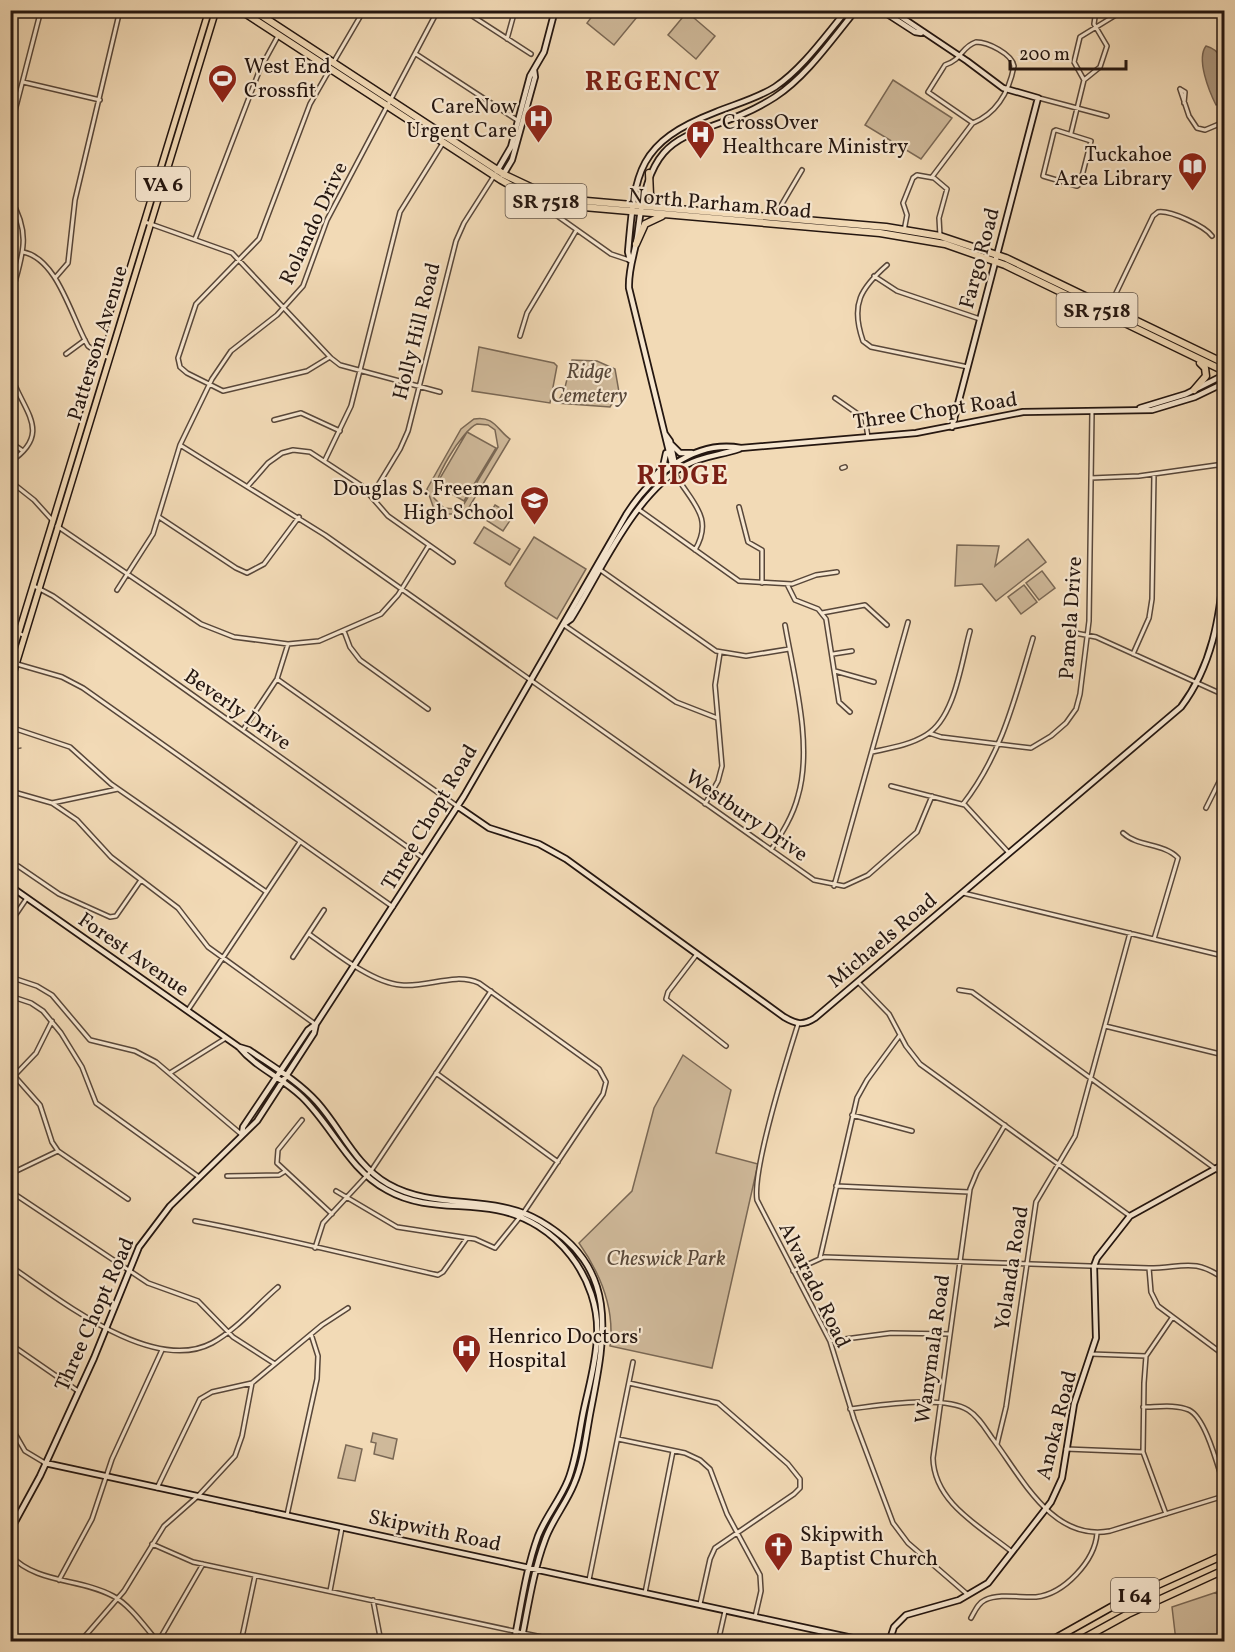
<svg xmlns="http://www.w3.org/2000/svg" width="1235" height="1652" viewBox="0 0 1235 1652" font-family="Vollkorn,serif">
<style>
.green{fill:#cfb99a;stroke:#7a6855;stroke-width:1.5;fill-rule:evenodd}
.water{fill:#ac977e;stroke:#766352;stroke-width:1.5}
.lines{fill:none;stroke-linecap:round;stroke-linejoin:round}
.stream{stroke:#766352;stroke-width:1.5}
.street-casing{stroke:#58473a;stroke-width:6}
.secondary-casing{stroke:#241610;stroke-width:8}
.primary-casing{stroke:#241610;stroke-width:8}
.highway-casing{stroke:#241610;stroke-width:9}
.street{stroke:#f7e7d0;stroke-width:3}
.secondary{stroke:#f7e7d0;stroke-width:4.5}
.primary{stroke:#f2dab6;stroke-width:5}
.highway{stroke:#f2dab6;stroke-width:6}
.labels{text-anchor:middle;stroke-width:4.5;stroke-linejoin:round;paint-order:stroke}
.shield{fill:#f7e7d0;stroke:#63554a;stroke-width:1.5}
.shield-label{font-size:20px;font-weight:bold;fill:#241610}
.poi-label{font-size:21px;fill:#241610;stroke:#f7e7d0;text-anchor:start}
.street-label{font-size:21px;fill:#241610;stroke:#f7e7d0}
.park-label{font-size:21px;font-style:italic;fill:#574739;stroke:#f7e7d0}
.district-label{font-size:27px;font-weight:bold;letter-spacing:1.5px;fill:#7a1f14;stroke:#f7e7d0}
</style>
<rect width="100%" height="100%" fill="#f2dab6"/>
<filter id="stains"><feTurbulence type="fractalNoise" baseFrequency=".00333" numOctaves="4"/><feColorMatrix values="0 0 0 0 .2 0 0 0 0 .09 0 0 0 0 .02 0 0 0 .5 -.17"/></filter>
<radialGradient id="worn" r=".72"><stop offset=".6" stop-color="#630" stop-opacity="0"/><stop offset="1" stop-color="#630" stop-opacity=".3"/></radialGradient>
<path class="green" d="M596,11V10L642,11L614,45L587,23Z
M687,12L715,36L696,59L668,35Z
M893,80L952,118L921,159L865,125Z
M479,347L554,363L557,366L550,403L472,391Z
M572,360L597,361L615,369L619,392L610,407L557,403L564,391Z
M474,419C494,415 498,431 510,439L462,519L458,516V514H444L434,509L427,489L461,429ZM477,424L488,425L495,430L498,447L464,504L455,509L444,508L434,498C430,483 463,429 477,424Z
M467,432L496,448L464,501L436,485Z
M495,505L513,516L503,531L486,520Z
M484,527L520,549L510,565L474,543Z
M534,537L586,569L557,619L506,586L505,583Z
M1028,539L1046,562L996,601L982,584L955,586L957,545L999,546L995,566Z
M1042,571L1055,588L1039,600L1026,583Z
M1024,585L1037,602L1021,614L1008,597Z
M683,1055L731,1090L716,1153L758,1164L712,1368L610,1346C615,1309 600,1273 579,1243L632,1191L654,1108Z
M373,1433L397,1439L393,1459L374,1454L376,1443L371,1442Z
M346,1445L362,1449L355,1481L338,1478Z
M1217,1592L1224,1622V1641H1176L1172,1607Z"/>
<path class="water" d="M1206,46C1235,54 1213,82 1220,104L1216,105C1209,91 1196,59 1206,46Z"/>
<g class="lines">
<path class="stream" d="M10,750L21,748"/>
<defs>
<path id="street" d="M463,10L531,54
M507,39L515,10
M976,42C988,42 1012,54 1014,66C1009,92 997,113 973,123L928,92L945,65C963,59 961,47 976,42Z
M416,54L517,120
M333,63L364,10
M330,69L310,104L259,239L196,304L178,358L180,367L187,373L223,391L307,371L330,357
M1084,80L1074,62L1080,37L1124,10
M23,82L100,100
M1180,89L1189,116L1197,128L1205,130L1224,122
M1180,89L1185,92L1184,103
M1039,98L1107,116
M10,130L41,10
M1056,130L1091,141L1080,184L1077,186L1043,176L1054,131Z
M1071,133L1084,80L1100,67L1107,46L1094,24L1096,10
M932,177L972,124
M10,198C34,238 20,259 10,301
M532,198L611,254L629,260
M778,217L779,209L802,170
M145,222L232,253L331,358L340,365L440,392
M904,231L907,215L903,203L913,178L917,175L934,178L947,189L939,218L940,236
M195,239L260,69L278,36
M23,252C58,259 71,317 88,346L99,354L110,358
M887,265C861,288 850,304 863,341L871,347L968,367
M874,276L897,291L980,319
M55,278L68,263L75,200L120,10
M1106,314L1153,216L1158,212C1170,210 1205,226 1212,236
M520,336L527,313L576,231
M66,354L85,340
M10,372C21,410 55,432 10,462
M835,398L865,419L868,437
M274,420L301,413L340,431
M10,442L23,451
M180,445L325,535L814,880L844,886L868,875L917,832L932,796
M325,460L351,406L400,212L443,143
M842,468L845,467
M674,472C690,502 715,516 695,550
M1091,478L1139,476L1217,465L1224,467
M10,481L34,500L53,521
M248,486L268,463L282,453L293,450L310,452L362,486L388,516L453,562
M372,495L400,449L408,431L456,241L464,223L494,176
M739,507L748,542L762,550V583
M638,509L739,581L792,584L816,575L837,572
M159,517L236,568L247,573L264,564L299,517
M57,526L201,624L234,637L288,644L319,641L381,614L398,595L429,545
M599,569L716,651L746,656L789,649
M787,584L795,600L818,609L826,619L839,702L850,712
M34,586L53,596L423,858
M117,590L153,534L180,445L212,379L231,351L277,315L303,286L327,220L438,10
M822,613L865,605L887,625
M564,625L676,702L717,718
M10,629L25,636
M344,631L350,647L360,660L428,709
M1070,632L1096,637L1224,695
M833,654L852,651
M1133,654L1149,618L1152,599L1154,474
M10,662L62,677L83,688L393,907
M835,671L874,682
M277,679L457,806
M10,727L70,747L111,784L265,891
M243,730L277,679L288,644
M929,733L941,737L1031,748L1051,736L1066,723L1076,709L1080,694L1089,621L1092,412
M872,752C890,748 910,745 926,735C955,718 961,663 970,631
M891,786L965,805L1009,853
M10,791L52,803L118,789
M52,803L77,820L111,857L178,908L208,947L315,1024
M705,804L718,781L722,766L715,685L720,653
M963,804C1002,754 1015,698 1033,638
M1206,808L1224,772
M1123,833C1138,847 1164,843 1178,858L1154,939
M771,850C782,833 793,816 798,796C813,745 794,677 785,625
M10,866H18L59,894L110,917L116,916L141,880
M834,886L908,622
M963,893L1224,956
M10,923L27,898
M309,934C333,951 372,983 401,985C427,988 454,972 479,983L599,1069L606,1082L603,1094L524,1212L495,1248L475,1239L397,1227L336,1191
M697,954L668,992L666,999L726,1046
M293,957L324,910
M10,977L37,986L52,995L90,1040L135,1051L156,1062L241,1134
M858,982L889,1014L906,1046L920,1064L1130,1216
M959,990L972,992L1224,1175
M10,996L31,1003L43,1011L61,1033L82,1067L96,1103L199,1177
M188,1010L300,842
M798,1024C787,1059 752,1169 757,1200L830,1341L854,1419L893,1523L908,1543L967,1594
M1105,1026L1224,1055
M10,1071L40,1105L52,1142L58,1151L128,1199
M170,1073L226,1038
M436,1073L558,1162
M15,1075L36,1053L52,1021
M852,1115L912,1131
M302,1120L278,1150L277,1163L332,1214
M1005,1125L977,1172L970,1189L933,1458C934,1503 981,1527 1012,1552
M10,1174L58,1151
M227,1176L279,1175L284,1172
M836,1186L969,1192
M10,1191L148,1283L198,1301L233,1337L275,1364
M195,1221C276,1236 357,1257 438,1275L443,1272L467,1238
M315,1248L323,1223L371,1171L491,991
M820,1258L857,1098L867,1080L900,1035
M10,1266C58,1298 152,1375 212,1343C236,1330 257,1305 278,1287
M1149,1268L1151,1292L1158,1306L1224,1355
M793,1271L824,1257L1149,1268C1182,1268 1194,1257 1224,1279
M830,1341L891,1333L950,1334
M10,1344L78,1391
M1091,1354L1146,1356
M629,1383L718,1403L788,1464L800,1479V1488L794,1494L715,1548L710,1559L700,1604
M1143,1407C1157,1407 1176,1404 1189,1410C1206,1418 1218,1468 1224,1485
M850,1409C879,1405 944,1395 968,1410C978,1416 985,1428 992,1438C1021,1476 1052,1542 1110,1531L1224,1496
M10,1425L25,1451L45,1463
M618,1439L685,1453L700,1460L710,1469L727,1514L760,1575L761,1591L755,1617
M997,1444L1006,1407L1036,1202L1075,1136L1130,933
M1066,1449L1142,1452
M157,1488L200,1399L212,1392L252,1383
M1166,1514L1143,1452L1144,1383L1146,1356L1172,1318
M287,1515L317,1379L318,1356L311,1334
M152,1544L193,1562L565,1642
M10,1555C37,1584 80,1578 113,1596C130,1605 145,1627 158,1642
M59,1580L92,1519L112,1459L162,1350
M589,1580L633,1362
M330,1591L342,1528
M645,1593L673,1451
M373,1600L381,1642
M971,1618C975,1611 978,1603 985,1600C1000,1593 1021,1598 1036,1597C1064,1594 1095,1561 1097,1533
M241,1637L261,1642
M80,1642L124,1591L164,1526L198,1496L235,1456L242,1436L252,1383L322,1325L348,1308
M158,1642L203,1564
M241,1642L255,1576
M718,1642L725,1611"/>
<path id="secondary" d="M881,10L915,32L921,33
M891,10L967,61L1003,88L1038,98L952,427
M497,171L511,147L530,76L544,52L555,10
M503,175L512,160L535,77L534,70
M630,260L628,252C635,172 636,143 716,112C736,104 758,98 775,87C803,68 825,36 847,10
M1140,408L1186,394L1224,375
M665,434L670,441L675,465
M672,445L680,453H692
M674,472L629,288C628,267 636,251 638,231C651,113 698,146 775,97C807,76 832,39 856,10
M654,477L663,467L666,453
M1224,548V554
M564,624L571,619C601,571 635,492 686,465C703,456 721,455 739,449
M457,806L489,828L539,844L566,859L784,1017C796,1024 803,1026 815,1018L1181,707C1212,666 1220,617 1224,567
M10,886L239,1047C256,1068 283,1078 302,1097C333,1127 348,1169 387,1190C422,1210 459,1203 497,1210C556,1221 601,1278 597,1338C596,1362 589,1386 584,1409C579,1432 577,1457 568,1480C560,1500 546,1516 538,1536C526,1569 521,1607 514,1642
M239,1047L249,1050C272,1066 298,1081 317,1102C342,1130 355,1165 388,1184C435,1211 493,1193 540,1221C619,1267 606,1333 591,1409C586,1434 584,1461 574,1484C566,1504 552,1520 545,1540C533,1572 528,1608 521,1642
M242,1134L243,1127L308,1030L316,1024L464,796L626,515C650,477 693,439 741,448L916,433L1023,412L1152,410L1195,397L1224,383
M45,1463L871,1642
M10,1531L40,1476L94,1358L139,1247L170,1206L257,1121L314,1033L316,1024
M889,1642L894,1627L906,1615L959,1600L988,1583L1051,1502L1062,1478L1074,1404L1096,1338L1094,1266L1097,1258L1130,1216L1224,1164"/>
<path id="primary" d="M10,661L209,10
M10,684L216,10"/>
<path id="highway" d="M240,10L501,180L528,195L572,206L880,233L945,244L1005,265L1224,371
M253,10L505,175L539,191L575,200L886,227L940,236L1006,258L1224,363
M649,173L650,195L656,201L666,205
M636,244L645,224L662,216
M1194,390L1206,376L1205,368L1200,363
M1049,1642L1122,1601L1224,1555
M1077,1642L1128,1614L1224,1570"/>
</defs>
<use href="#street" class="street-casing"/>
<use href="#secondary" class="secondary-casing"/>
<use href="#primary" class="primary-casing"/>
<use href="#highway" class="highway-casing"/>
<use href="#street" class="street"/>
<use href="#secondary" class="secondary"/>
<use href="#primary" class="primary"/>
<use href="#highway" class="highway"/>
</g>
<defs>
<symbol id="stadium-pin" viewBox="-11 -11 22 30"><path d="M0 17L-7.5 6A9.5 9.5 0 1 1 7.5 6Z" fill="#8f2418" stroke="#f7e7d0"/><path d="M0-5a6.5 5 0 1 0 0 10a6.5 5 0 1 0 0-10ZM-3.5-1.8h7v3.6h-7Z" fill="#fff"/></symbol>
<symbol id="hospital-pin" viewBox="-11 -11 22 30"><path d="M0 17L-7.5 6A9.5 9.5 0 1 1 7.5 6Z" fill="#8f2418" stroke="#f7e7d0"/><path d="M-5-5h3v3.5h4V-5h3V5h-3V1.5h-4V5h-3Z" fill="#fff"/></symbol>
<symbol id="library-pin" viewBox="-11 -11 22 30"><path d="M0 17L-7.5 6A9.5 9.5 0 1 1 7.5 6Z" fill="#8f2418" stroke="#f7e7d0"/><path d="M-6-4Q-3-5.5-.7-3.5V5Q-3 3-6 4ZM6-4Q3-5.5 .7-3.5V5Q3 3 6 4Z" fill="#fff"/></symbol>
<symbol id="school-pin" viewBox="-11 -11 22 30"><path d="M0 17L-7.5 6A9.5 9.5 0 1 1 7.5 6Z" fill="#8f2418" stroke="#f7e7d0"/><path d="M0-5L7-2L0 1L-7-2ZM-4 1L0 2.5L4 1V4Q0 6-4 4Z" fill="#fff"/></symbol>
<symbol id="church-pin" viewBox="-11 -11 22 30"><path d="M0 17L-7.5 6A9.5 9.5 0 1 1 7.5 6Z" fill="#8f2418" stroke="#f7e7d0"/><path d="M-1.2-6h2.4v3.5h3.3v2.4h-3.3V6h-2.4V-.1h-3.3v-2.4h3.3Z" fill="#fff"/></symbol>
</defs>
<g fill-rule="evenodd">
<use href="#stadium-pin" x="206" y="62" width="33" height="45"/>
<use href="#hospital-pin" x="522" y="102" width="33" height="45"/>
<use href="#hospital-pin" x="684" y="118" width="33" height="45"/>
<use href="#library-pin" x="1176" y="150" width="33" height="45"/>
<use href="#school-pin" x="518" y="484" width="33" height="45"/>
<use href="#hospital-pin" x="450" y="1332" width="33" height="45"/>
<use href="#church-pin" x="762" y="1530" width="33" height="45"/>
</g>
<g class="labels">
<g class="shield">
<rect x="136" y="167" width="54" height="34" rx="4.5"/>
<rect x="505.5" y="184" width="81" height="34" rx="4.5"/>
<rect x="1056.5" y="293" width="81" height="34" rx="4.5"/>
<rect x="1111" y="1578" width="48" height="34" rx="4.5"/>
</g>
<g class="shield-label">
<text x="163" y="191">VA 6</text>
<text x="546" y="208">SR 7518</text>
<text x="1097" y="317">SR 7518</text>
<text x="1135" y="1602">I 64</text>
</g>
<g class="poi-label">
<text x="244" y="73">West End<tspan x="244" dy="24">Crossfit</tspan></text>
<text x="517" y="113" text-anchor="end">CareNow<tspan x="517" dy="24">Urgent Care</tspan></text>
<text x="722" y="129">CrossOver<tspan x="722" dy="24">Healthcare Ministry</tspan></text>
<text x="1172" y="161" text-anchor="end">Tuckahoe<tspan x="1172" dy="24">Area Library</tspan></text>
<text x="514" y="495" text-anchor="end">Douglas S. Freeman<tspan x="514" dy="24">High School</tspan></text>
<text x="488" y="1343">Henrico Doctors'<tspan x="488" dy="24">Hospital</tspan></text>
<text x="800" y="1541">Skipwith<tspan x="800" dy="24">Baptist Church</tspan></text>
</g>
<g class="street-label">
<text transform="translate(720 203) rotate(5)" y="7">North Parham Road</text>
<text transform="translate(313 223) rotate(-65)" y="7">Rolando Drive</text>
<text transform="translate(979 258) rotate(-75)" y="7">Fargo Road</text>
<text transform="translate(416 331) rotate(-76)" y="7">Holly Hill Road</text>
<text transform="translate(97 343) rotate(-73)" y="7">Patterson Avenue</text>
<text transform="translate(935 410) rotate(-8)" y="7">Three Chopt Road</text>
<text transform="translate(1070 618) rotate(-86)" y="7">Pamela Drive</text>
<text transform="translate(238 709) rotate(35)" y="7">Beverly Drive</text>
<text transform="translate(747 815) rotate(35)" y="7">Westbury Drive</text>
<text transform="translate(429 817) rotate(-59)" y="7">Three Chopt Road</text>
<text transform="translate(882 940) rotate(-40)" y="7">Michaels Road</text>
<text transform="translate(134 954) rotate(35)" y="7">Forest Avenue</text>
<text transform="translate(1011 1268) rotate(-81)" y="7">Yolanda Road</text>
<text transform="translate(815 1285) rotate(64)" y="7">Alvarado Road</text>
<text transform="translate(94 1314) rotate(-66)" y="7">Three Chopt Road</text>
<text transform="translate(932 1349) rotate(-82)" y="7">Wanymala Road</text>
<text transform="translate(1056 1425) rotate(-76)" y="7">Anoka Road</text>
<text transform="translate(435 1530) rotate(12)" y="7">Skipwith Road</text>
</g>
<g class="park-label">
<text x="589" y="378">Ridge<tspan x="589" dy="24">Cemetery</tspan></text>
<text x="666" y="1265">Cheswick Park</text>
</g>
<g class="district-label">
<text x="653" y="90">REGENCY</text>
<text x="683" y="484">RIDGE</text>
</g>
</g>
<rect width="1235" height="1652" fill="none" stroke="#f2dab6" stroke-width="36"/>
<rect x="12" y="12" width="1211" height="1628" fill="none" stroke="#241610" stroke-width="3"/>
<rect x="18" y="18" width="1199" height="1616" fill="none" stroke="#241610" stroke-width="1.5"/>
<path d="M1010 60v9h116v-9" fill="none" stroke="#241610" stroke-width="3"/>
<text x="1019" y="60" font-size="18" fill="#241610" stroke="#f7e7d0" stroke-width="4.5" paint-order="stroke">200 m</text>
<rect width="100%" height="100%" filter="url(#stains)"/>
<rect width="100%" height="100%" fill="url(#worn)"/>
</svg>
